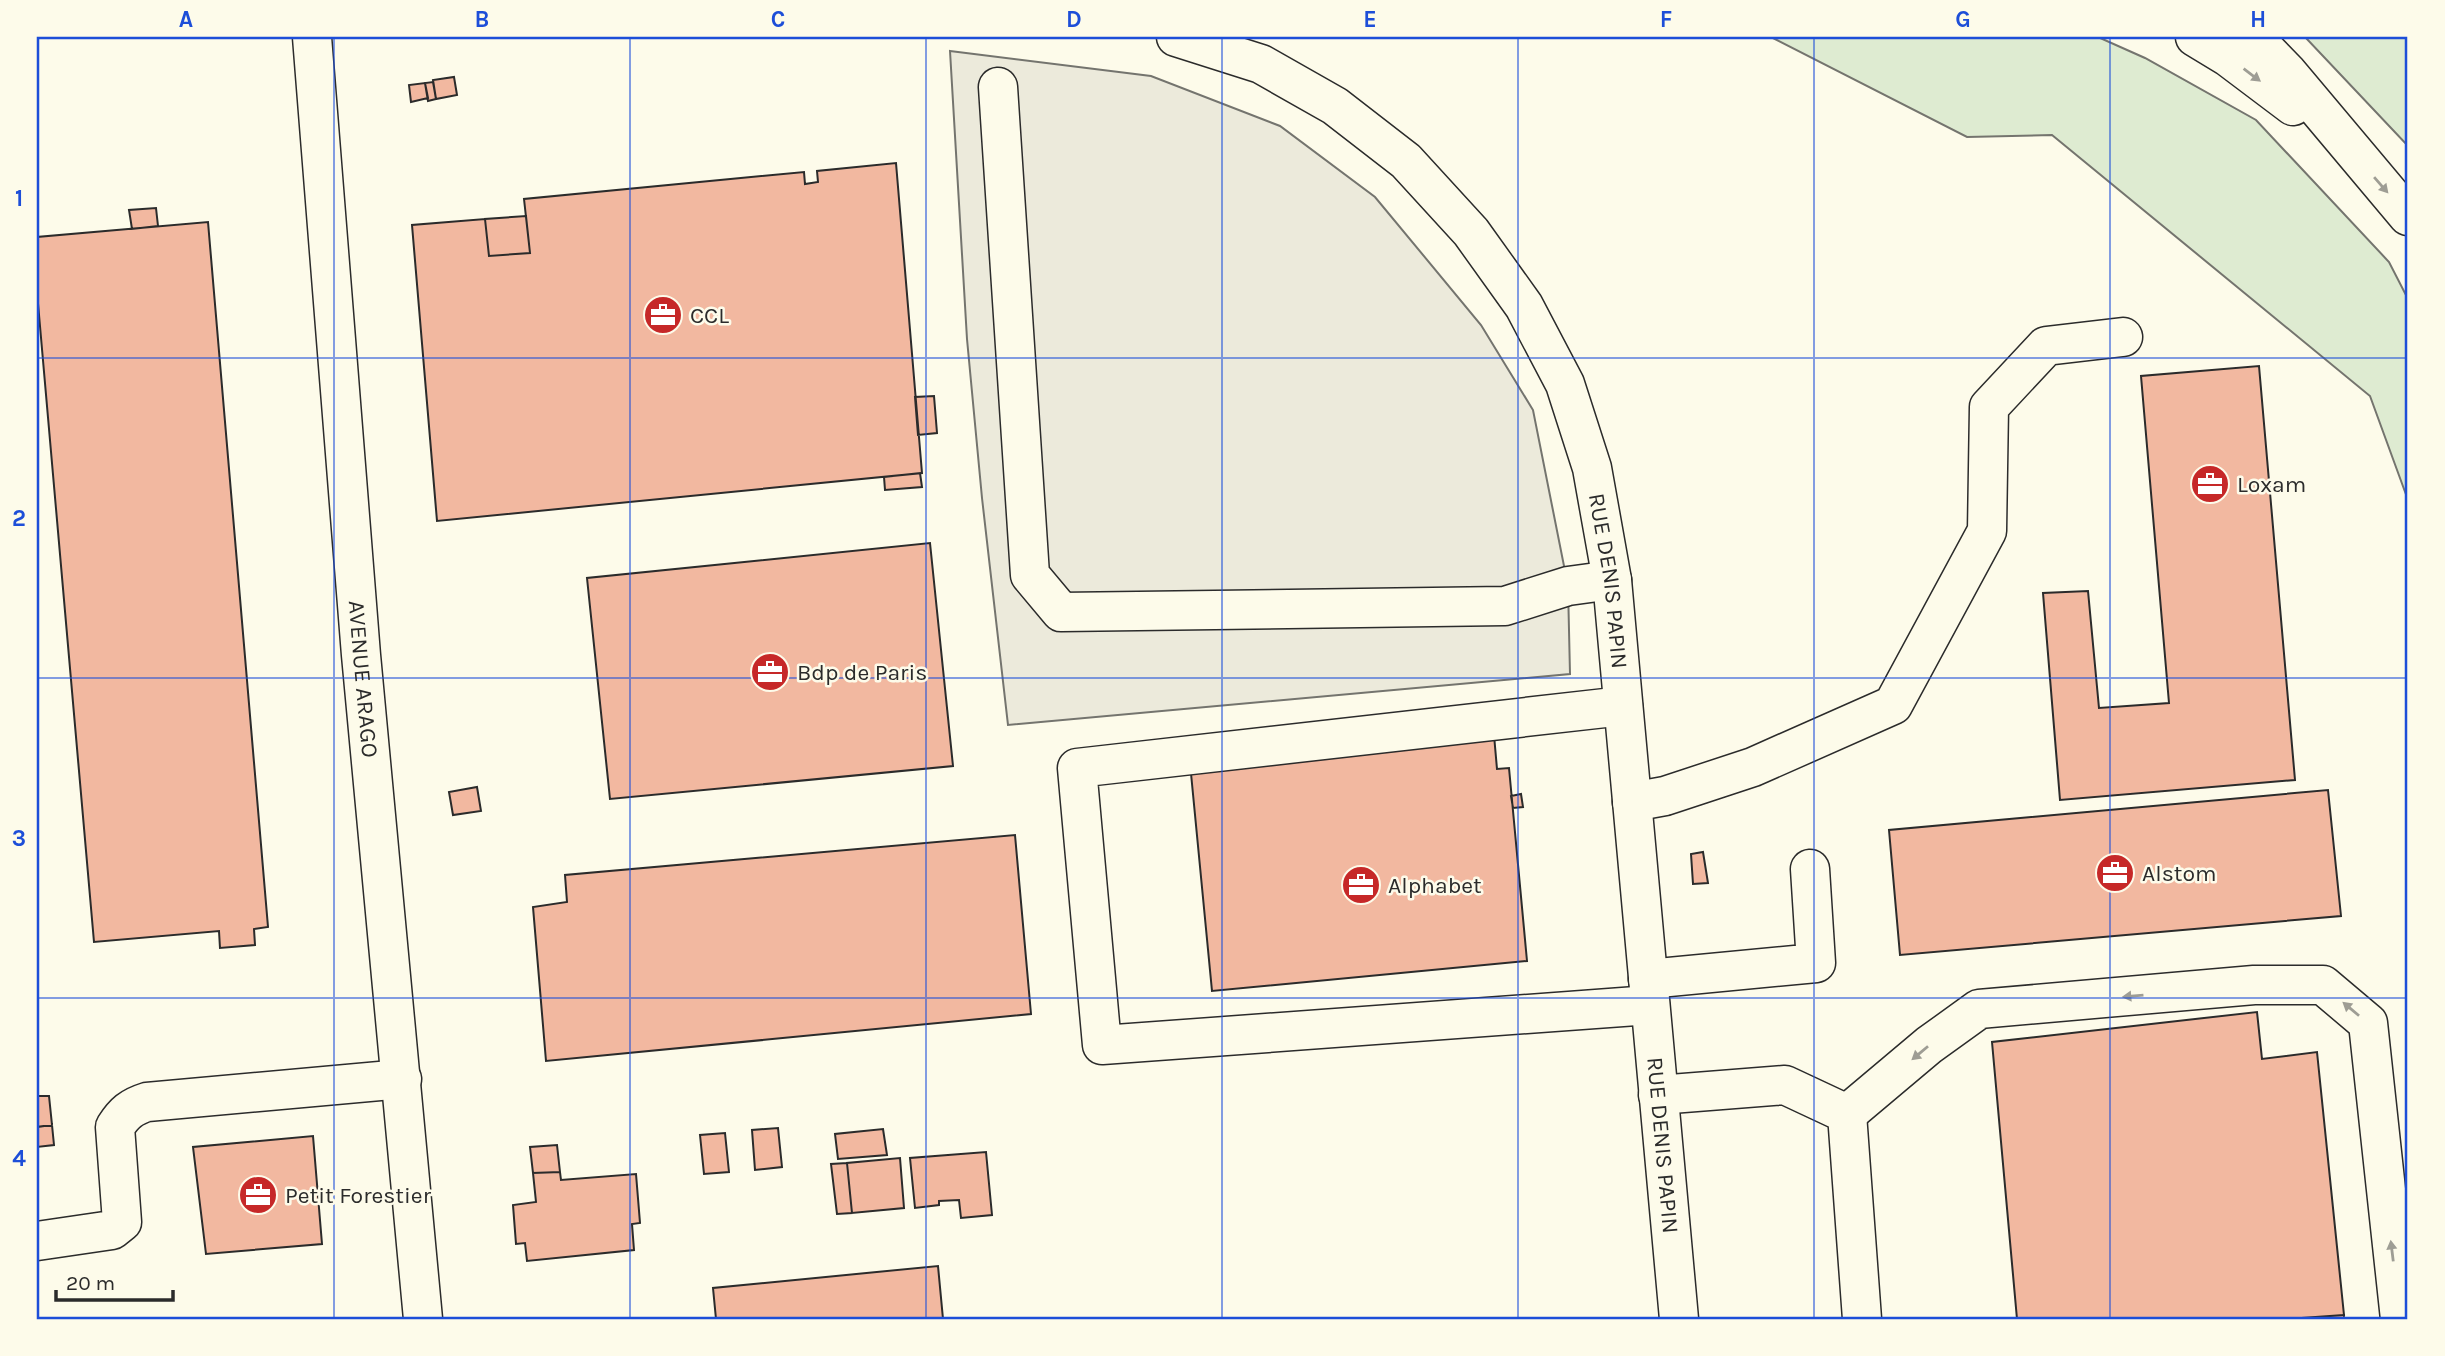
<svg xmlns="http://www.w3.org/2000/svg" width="2445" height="1356" viewBox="0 0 2445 1356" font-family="Karla,sans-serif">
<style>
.green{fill:#deebd1;stroke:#74746e;stroke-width:2}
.parking{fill:#eceadb;stroke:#74746e;stroke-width:2}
.building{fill:#f2b8a0;stroke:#2b2b2b;stroke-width:2}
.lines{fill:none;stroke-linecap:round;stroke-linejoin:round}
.minor-casing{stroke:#2b2b2b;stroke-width:41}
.highway-casing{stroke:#2b2b2b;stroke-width:41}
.minor{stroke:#fdfbea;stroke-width:38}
.highway{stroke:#fdfbea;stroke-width:38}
.oneway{fill:#9e9d94}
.grid{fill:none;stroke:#1d4ed8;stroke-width:2;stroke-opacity:0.55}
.labels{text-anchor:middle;stroke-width:5;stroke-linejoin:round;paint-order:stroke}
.poi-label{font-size:23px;fill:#2b2b2b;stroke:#fdfbea;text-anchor:start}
.street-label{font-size:23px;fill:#2b2b2b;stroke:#fdfbea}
.neatline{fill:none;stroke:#1d4ed8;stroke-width:2.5}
.grid-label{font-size:23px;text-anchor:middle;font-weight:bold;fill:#1d4ed8}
</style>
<rect width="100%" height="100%" fill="#fdfbea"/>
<path class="green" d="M1771,37H2098L2145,58L2256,120L2389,262L2408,299V500L2370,396L2052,135L1967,137Z
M2305,37H2408V146Z"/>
<path class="parking" d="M950,51L1151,76L1280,126L1375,197L1481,325L1533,410L1568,586L1570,674L1008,725L982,498L967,339Z"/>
<path class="building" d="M454,77L457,95L436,99L433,80Z
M433,82L436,99L428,101L425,83Z
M425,83L428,98L411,102L409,85Z
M896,163L922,473L437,521L412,225L485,219L489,256L530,253L524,199L804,172L805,184L818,182L817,171Z
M156,208L158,226L132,229L129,210Z
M526,216L530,253L489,256L485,219Z
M208,222L268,927L254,929L255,945L220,948L219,931L94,942L37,292V237Z
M2259,366L2295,780L2060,800L2043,593L2088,591L2099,708L2169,703L2141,376Z
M934,396L937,433L918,435L915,397Z
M920,473L922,487L885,490L884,477Z
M930,543L953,766L610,799L587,578Z
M1494,735L1497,769L1509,768L1527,961L1212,991L1190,763Z
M477,787L481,811L453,815L449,792Z
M2328,790L2341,916L1900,955L1889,830Z
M1521,794L1523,807L1513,808L1511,796Z
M1015,835L1031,1014L546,1061L533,907L567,902L565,875Z
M1703,852L1708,883L1693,884L1691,854Z
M2257,1012L2262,1059L2317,1052L2344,1315L2287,1319H2017L1992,1042Z
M37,1096H49L52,1125L37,1127Z
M52,1125L54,1145L37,1147V1127Z
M778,1128L782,1167L755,1170L752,1130Z
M883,1129L887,1155L838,1159L835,1134Z
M725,1133L729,1172L704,1174L700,1135Z
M313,1136L322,1244L206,1254L193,1147Z
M557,1145L560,1172L533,1173L530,1147Z
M986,1152L992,1215L961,1218L959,1200L939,1201V1205L915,1208L910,1158Z
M900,1158L904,1208L852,1213L847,1163Z
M847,1163L852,1213L837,1214L831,1164Z
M560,1172L561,1180L636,1174L640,1223L632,1224L634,1250L527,1261L525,1243L516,1244L513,1205L536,1202L533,1173Z
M938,1266L943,1319H716L713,1288Z
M2344,1315V1319H2287Z"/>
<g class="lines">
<defs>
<g id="minor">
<path id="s1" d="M312,37L361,655L423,1319"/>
<path id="s2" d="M1176,37L1261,64L1335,106L1406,161L1471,232L1524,306L1565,384L1592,468L1612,580L1679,1319"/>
<path d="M998,87L1030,575L1061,612L1505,606L1568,586L1612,580"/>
<path d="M1623,706L1077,768L1102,1045L1650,1005"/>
<path d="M1632,802L1665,796L1753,767L1893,705L1987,531L1989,407L2046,346L2123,337"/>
<path d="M1648,979L1816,963L1810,869"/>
<path d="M1658,1095L1785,1085L1847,1114L1862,1319"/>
<path d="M1847,1114L1929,1045L1979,1009L2254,985H2323L2368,1023L2400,1319"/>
<path d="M37,1241L112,1230L122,1222L115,1127C124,1113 131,1107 147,1102L402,1079"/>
</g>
<path id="highway" d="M2195,37L2228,57L2293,106
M2253,37L2287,72L2408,216"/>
</defs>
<use href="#minor" class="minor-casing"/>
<use href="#highway" class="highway-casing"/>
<use href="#minor" class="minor"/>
<use href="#highway" class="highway"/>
</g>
<defs><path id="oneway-solid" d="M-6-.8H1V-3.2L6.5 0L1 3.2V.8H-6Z" transform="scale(1.75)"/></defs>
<g class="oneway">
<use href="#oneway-solid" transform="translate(2252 75) rotate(37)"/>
<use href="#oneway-solid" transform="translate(2381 185) rotate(49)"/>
<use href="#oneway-solid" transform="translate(2133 996) rotate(175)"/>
<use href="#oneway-solid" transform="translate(2351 1009) rotate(-140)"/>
<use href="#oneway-solid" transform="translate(1920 1053) rotate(140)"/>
<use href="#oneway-solid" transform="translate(2392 1251) rotate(-97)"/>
</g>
<path class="grid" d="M334,37V1319M630,37V1319M926,37V1319M1222,37V1319M1518,37V1319M1814,37V1319M2110,37V1319M37,358H2408M37,678H2408M37,998H2408"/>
<defs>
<symbol id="office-disc" viewBox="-11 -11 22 22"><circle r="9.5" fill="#c62828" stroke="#fdfbea"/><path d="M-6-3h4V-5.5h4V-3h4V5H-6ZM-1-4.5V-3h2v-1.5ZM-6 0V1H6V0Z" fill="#fff"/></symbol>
</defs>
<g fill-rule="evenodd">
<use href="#office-disc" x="641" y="293" width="44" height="44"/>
<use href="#office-disc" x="2188" y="462" width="44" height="44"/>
<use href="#office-disc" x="748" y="650" width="44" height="44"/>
<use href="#office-disc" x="2093" y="851" width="44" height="44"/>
<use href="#office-disc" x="1339" y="863" width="44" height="44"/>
<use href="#office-disc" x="236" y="1173" width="44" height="44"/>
</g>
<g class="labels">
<g class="poi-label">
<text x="690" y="323">CCL</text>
<text x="2237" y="492">Loxam</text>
<text x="797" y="680">Bdp de Paris</text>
<text x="2142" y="881">Alstom</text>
<text x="1388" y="893">Alphabet</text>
<text x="285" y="1203">Petit Forestier</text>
</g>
<g class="street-label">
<text dy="8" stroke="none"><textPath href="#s2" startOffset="742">RUE DENIS PAPIN</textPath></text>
<text dy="8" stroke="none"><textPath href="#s1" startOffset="644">AVENUE ARAGO</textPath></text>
<text dy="8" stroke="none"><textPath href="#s2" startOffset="1309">RUE DENIS PAPIN</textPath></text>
</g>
</g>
<rect width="2445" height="1356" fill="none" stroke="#fdfbea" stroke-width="77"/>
<path d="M56 1290v10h117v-10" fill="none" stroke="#2b2b2b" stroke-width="3.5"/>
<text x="66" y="1290" font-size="21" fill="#2b2b2b" stroke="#fdfbea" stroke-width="5" paint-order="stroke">20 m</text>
<rect x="38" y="38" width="2368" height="1280" class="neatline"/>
<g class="grid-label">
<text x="186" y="27">A</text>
<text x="482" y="27">B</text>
<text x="778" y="27">C</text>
<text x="1074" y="27">D</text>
<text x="1370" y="27">E</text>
<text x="1666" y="27">F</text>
<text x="1963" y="27">G</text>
<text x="2258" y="27">H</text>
<text x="19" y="206">1</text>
<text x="19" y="526">2</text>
<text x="19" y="846">3</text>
<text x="19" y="1166">4</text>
</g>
</svg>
